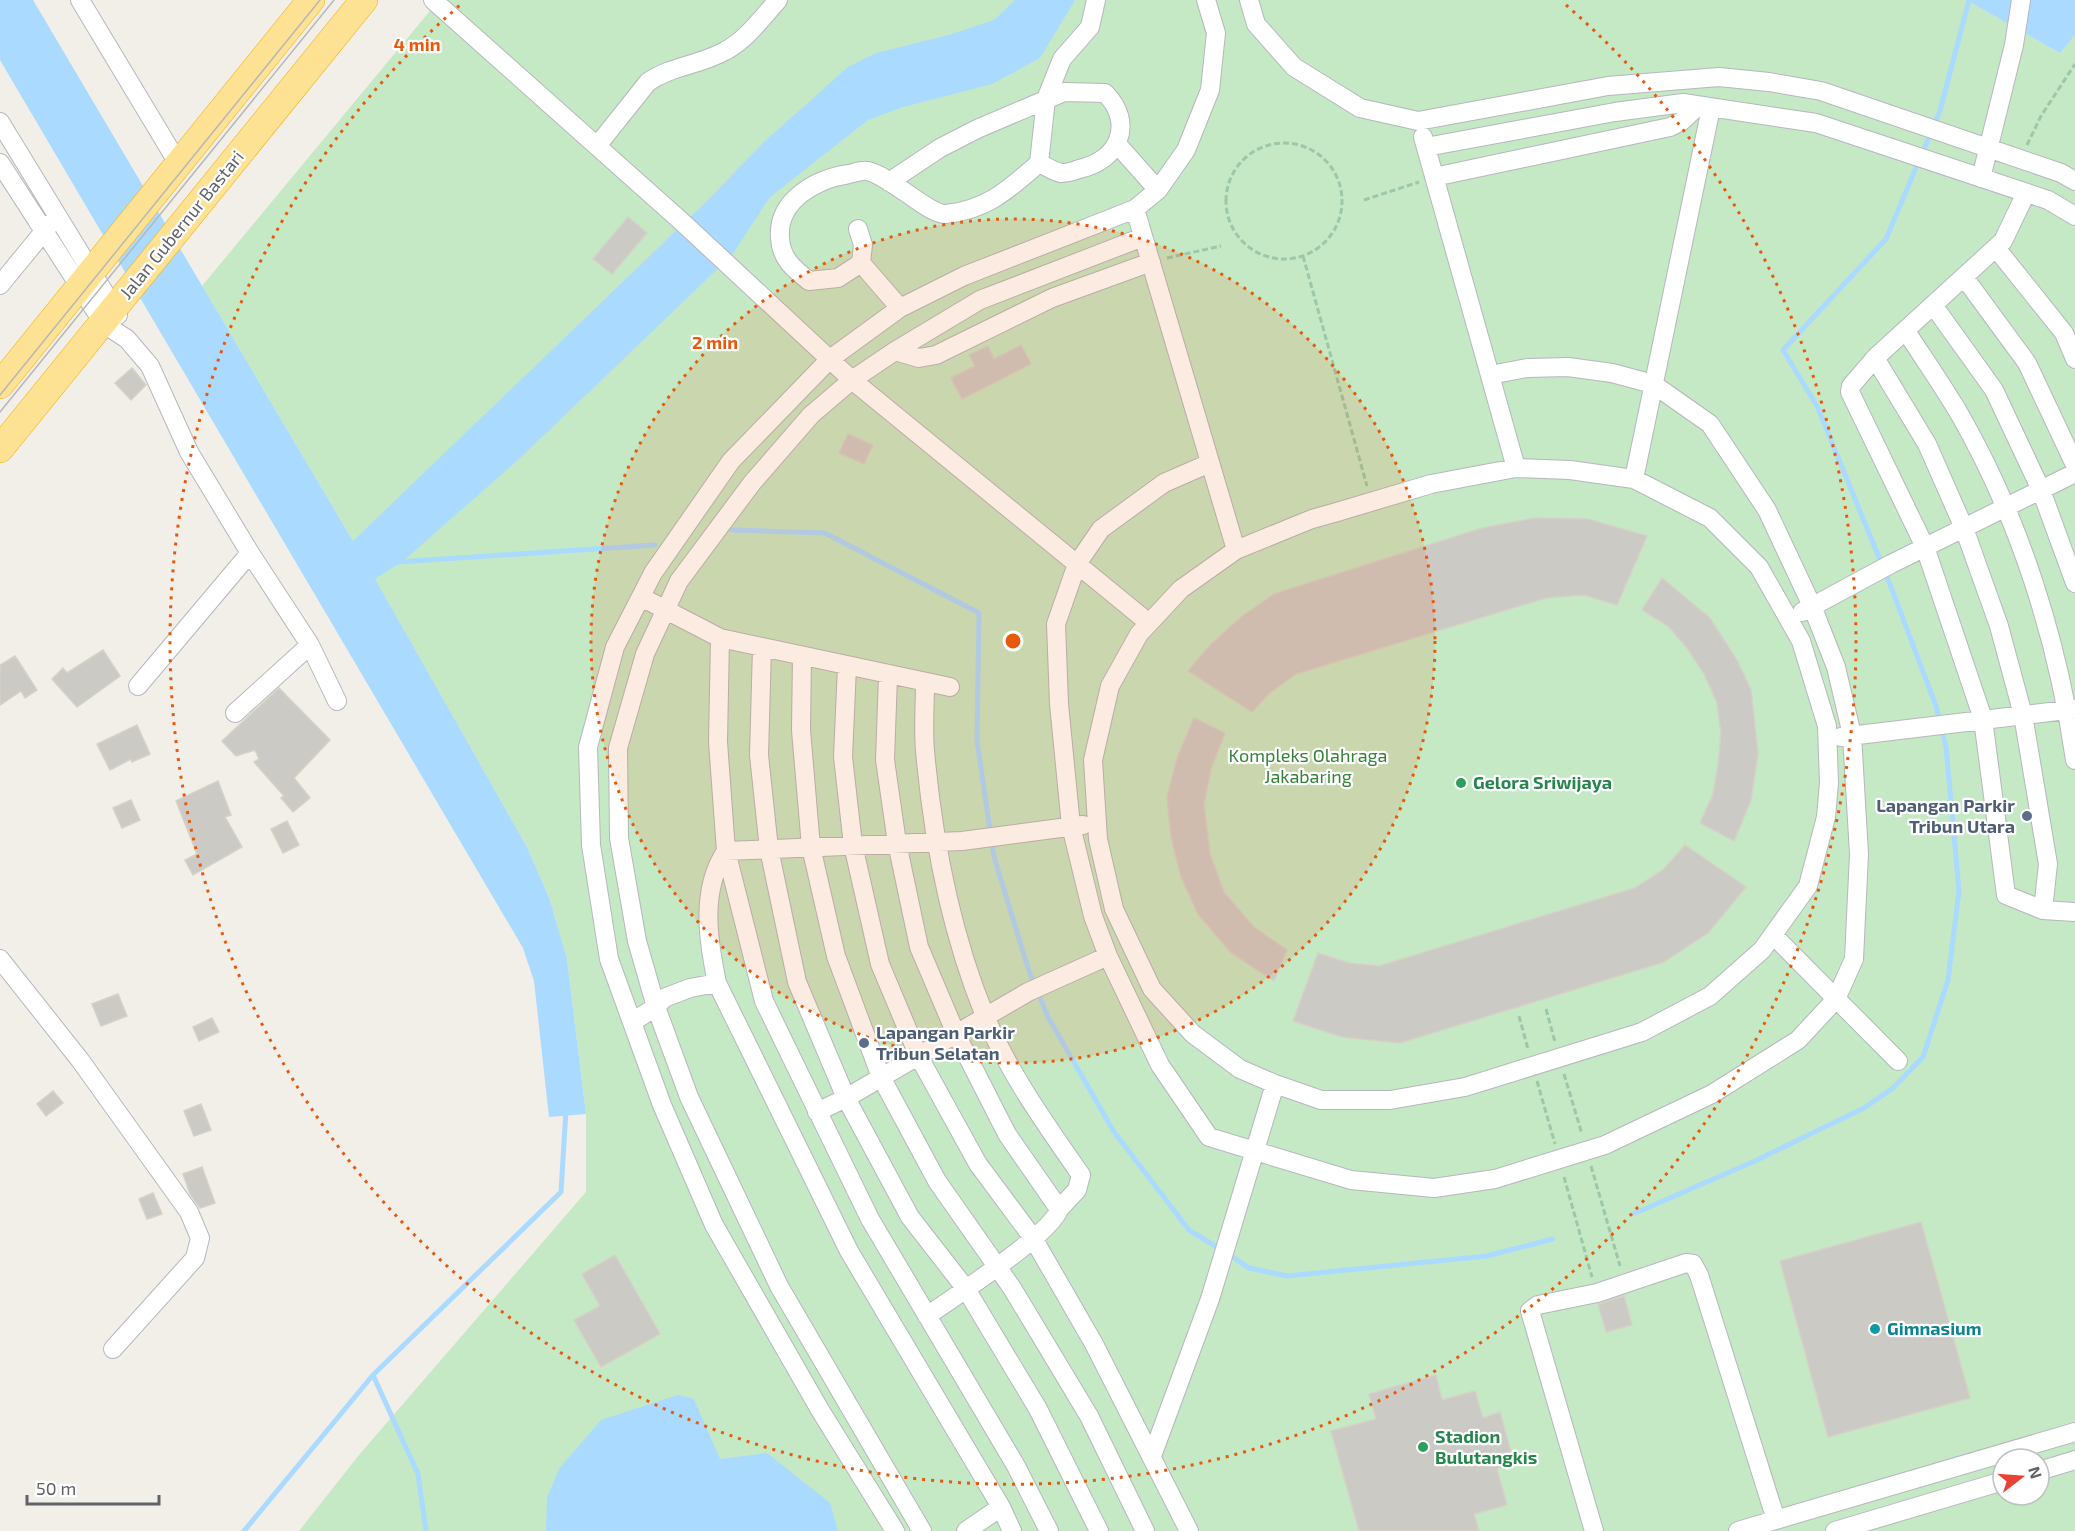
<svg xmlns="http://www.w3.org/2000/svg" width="2075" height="1531" viewBox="0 0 2075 1531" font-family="'Exo 2',sans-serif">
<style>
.green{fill:#c5e8c5;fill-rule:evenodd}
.water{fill:#aadaff}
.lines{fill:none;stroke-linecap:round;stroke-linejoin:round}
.stream{stroke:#aadaff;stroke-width:5}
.building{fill:#cccac5;stroke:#d6d1c6;stroke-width:1.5}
.minor-casing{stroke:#b5b8bc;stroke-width:20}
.highway-casing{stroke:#f9ab00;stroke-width:28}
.path{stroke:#9cc7a9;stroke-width:3;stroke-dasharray:6 3;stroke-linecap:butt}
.minor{stroke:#fff;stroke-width:18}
.highway{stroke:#fde293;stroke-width:27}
.tram{stroke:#b6b7b8;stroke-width:1.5}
.ring{fill:none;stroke:#e8590c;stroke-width:3;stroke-dasharray:3 6}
.leisure-dot{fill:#2e9e5b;stroke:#fff;stroke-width:2}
.service-dot{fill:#5c6f8a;stroke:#fff;stroke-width:2}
.culture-dot{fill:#0f9aa8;stroke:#fff;stroke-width:2}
.labels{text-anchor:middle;stroke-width:4.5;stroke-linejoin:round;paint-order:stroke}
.street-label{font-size:18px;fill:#5f6368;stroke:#fff}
.park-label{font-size:18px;fill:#348238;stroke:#fff}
.leisure-label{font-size:18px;font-weight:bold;fill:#27864d;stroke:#fff;text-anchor:start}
.service-label{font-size:18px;font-weight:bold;fill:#4e5e75;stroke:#fff;text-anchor:end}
.culture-label{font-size:18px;font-weight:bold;fill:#0d838f;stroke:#fff;text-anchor:start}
.centre{fill:#e8590c;stroke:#fff;stroke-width:3}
.ring-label{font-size:18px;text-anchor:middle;font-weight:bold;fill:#e8590c;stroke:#fff;stroke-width:4.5;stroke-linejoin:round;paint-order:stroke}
</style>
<rect width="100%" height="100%" fill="#f1efe8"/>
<path class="green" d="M439,0H1966L2060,53L2075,35V1531H299L359,1455L586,1192V1114L567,959L550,900L527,847L353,541L202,286ZM2003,1459H2039V1495H2003Z"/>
<path class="water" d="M0,0H33L353,541L707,201L764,142L848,67L876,53L949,35L994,20L1015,0H1075L1040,58L992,84L903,107L868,120L770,197L732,255L518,460L403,561L375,579L527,847L550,900L567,959L586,1114L549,1117L534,981L523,948L0,60Z
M1966,0H2075V35L2060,53Z
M678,1395L694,1399L720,1459L767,1453L830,1503L838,1531H546L547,1498L559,1469L601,1420Z"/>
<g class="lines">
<path class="stream" d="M732,530L825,533L979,613L977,741L994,857L1029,971L1048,1017L1114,1132L1189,1230L1220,1249
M398,562L655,545
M1633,1214L1755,1161L1864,1108L1893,1088L1923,1057L1948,980L1959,891L1946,747L1936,706L1891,587L1817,406L1783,350L1886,239L1940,111L1969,0
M1228,1254L1249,1268L1287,1276L1487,1256L1553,1239
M373,1375L418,1474L426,1531
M244,1531L373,1375L561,1192L566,1110"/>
</g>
<path class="building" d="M628,217L647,233L612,274L593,259Z
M1021,345L1031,364L962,399L951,378L975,366L969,355L988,346L994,359Z
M132,368L146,385L131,400L115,383Z
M848,434L873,445L864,464L839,453Z
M1535,518L1588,519L1647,536L1617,605L1584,595L1546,598L1296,674L1270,693L1252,712L1188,671L1211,644L1241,617L1274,594L1482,528Z
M1662,578L1710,618L1738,662L1751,690L1758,754L1751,800L1734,841L1700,823L1713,794L1718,765L1721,734L1717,703L1704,674L1687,648L1668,626L1642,610Z
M103,650L120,676L77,707L52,679L63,668L67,673Z
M15,656L37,690L25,698L21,691L0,705V665Z
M279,688L330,740L294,778L310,798L293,812L281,798L284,796L254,762L259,759L255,750L236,756L222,741Z
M1194,718L1225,733L1211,769L1204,804L1210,854L1224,892L1254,927L1287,950L1274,981L1231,953L1198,914L1181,877L1171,837L1167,797L1177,758Z
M137,725L150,754L132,762L131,759L110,770L97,744Z
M218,781L231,815L225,817L242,847L193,875L185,860L197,854L176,801Z
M131,800L140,820L122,828L113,808Z
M287,821L299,845L283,853L271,829Z
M1685,845L1746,887L1708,933L1664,962L1400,1043L1342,1037L1293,1021L1318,953L1349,963L1379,966L1635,888L1663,870Z
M118,994L127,1016L101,1026L92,1004Z
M212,1018L219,1032L199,1041L193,1027Z
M53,1091L63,1103L46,1116L37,1104Z
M201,1104L211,1130L194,1136L184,1111Z
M202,1167L215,1203L200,1208L190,1194L183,1174Z
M153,1193L162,1214L147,1219L139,1199Z
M1921,1222L1970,1398L1828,1437L1780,1261Z
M615,1255L660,1334L601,1367L574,1320L600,1306L582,1274Z
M1624,1296L1632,1325L1606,1332L1598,1304Z
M1436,1375L1442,1400L1475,1391L1483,1418L1500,1412L1514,1463L1497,1469L1507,1505L1474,1514L1479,1531H1359L1331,1431L1376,1419L1369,1394Z"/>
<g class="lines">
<defs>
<path id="minor" d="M80,0L178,163
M433,0L681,221L852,380L1149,623
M1249,0L1256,24L1294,67L1360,108L1418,121L1608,86L1719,77L1769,82L1821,91L2061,173L2075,181
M0,122L118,315
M1423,137L1516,468
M1117,144L1158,190
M597,146L648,82C671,66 700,65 725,51C746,40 762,18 778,0
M1426,147L1615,112L1683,103L1816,123L2048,200L2075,216
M0,163L104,324L127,339L150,366L189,452L250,553L138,686
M1434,177L1670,127L1682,121L1698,106
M1981,178L2014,45L2021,0
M889,182L940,148L977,129L1064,92L1105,93C1135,123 1119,161 1079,169C1074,171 1066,173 1061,173C1054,172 1046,166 1039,163
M2026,193L2003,241L1875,358L1851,386L1850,392L1925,547L1983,719L2006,895L2043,910L2075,912
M1135,209L1236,550
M858,229L863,245L861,263L838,278L809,281C794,269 781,259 780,238C777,200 816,179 849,174C854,173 862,170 867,171C888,174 930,216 946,214C987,210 1009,189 1039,163L1046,99L1062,59L1090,27L1096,0
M1996,248L2064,333L2075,359
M861,263L900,308
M1964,277L2027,363L2075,465
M0,285L50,224
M1933,305L1994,390L2041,490L2075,583
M1906,331C1924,359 1943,386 1960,415C2020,520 2058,641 2075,760
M895,351L919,358L936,355L1052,298L1151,262
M1875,358L1927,444L1964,528L1999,626L2023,715L2048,864L2043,910
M1210,463L1164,483L1101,529L1077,564L1056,624L1059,704L1071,826L1093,916L1108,956L1160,1065L1209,1137L1351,1180L1434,1188L1495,1179L1605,1145L1712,1094L1798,1040L1836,999L1854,959L1859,854L1852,735L1836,667L1812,606L1767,510L1710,424L1653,384L1612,373L1568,367L1527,368L1490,375
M1516,468L1570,470L1634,479L1710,518L1759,567L1801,641L1827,726L1829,783L1826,817L1808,886L1762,950L1710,996L1642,1032L1465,1087L1390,1100H1321L1275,1084L1240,1069L1193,1034L1152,989L1114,909L1098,839L1093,760L1110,686L1139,634L1181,589L1236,550L1312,519L1337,512L1431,484Z
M1634,479L1711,108
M250,553L310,645L337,701
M641,597L720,638
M1802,612L1891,564L2075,473
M762,647L759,755L769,849L797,982L846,1098L910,1217L966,1289L1038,1409L1099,1531
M802,656L801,730L811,847L836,956L881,1077L937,1181L1012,1288L1089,1416L1145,1531
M847,666L843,757L853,845L880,964L919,1057L978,1164L1033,1238L1094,1344L1189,1531
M888,676L885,760L897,843L919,947L956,1034L1007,1134L1059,1209C1054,1232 951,1299 927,1316
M925,683C925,705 923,729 925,751C933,840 951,933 985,1016C1009,1073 1046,1125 1081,1175L1077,1190L1059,1209
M950,687L720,638L718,742L726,851L764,1001L870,1219L1016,1466L1049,1531
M235,713L310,645
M1841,737L2075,709
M1773,935L1898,1061
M0,959L80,1060L189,1212L200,1238L195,1258L113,1349
M632,1022L656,1007L664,998L690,988L717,983
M817,1112L846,1098L1028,992L1108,956
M1152,1456L1210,1299L1275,1084
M2039,1471L2075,1460
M895,1531L820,1410L714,1225L662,1105L609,959L591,845L588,747L615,647L653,573L731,461L830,359L900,308L964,276L1135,209L1158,190L1186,150L1210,90L1216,33L1206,0
M922,1531L779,1286L689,1097L656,1007L637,941L619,838L618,748L645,654L679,581L752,483L811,415L852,380L895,351L980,300L1143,237
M966,1531L1001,1507
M1012,1531L1001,1507L849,1251L717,983C708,940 700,890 726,851L962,841L1083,825
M1594,1531L1530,1311L1538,1305L1597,1293L1686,1263L1693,1264L1699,1275L1776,1520
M1738,1531L2075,1432
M1835,1531L2003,1481"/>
<path id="highway" d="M0,385L311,0
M0,449L364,0"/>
</defs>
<use href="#minor" class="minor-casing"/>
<use href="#highway" class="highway-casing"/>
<path class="path" d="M1226 201a58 58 0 1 1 116 0a58 58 0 1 1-116 0Z
M2027,145L2041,116L2075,64
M1364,200L1419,182
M1303,256L1367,486
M1167,258L1221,246
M1546,1009L1555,1042
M1519,1016L1528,1049
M1564,1074L1582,1134
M1537,1081L1555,1144
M1591,1166L1620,1266
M1564,1177L1592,1277"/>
<use href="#minor" class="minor"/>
<use href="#highway" class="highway"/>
<path class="tram" d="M0,395L320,0
M0,412L334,0"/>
</g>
<circle cx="1013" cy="641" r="422" fill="#e8590c" fill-opacity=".12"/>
<g class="ring">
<circle cx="1013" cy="641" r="422"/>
<path d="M1566 5A843 843 0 1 1 460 5"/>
</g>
<g class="leisure-dot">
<circle cx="1461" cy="783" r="6"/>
<circle cx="1423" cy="1447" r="6"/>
</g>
<g class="service-dot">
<circle cx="2027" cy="816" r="6"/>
<circle cx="864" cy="1043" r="6"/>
</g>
<circle class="culture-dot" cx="1875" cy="1329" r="6"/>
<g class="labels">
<g class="street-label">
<text transform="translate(182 225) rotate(-51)" y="6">Jalan Gubernur Bastari</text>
</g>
<g class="park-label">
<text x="1308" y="762">Kompleks Olahraga<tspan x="1308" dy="21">Jakabaring</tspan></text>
</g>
<g class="leisure-label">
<text x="1473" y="789">Gelora Sriwijaya</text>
<text x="1435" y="1443">Stadion<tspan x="1435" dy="21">Bulutangkis</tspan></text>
</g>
<g class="service-label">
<text x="2015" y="812">Lapangan Parkir<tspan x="2015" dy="21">Tribun Utara</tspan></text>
<text x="876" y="1039" text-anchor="start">Lapangan Parkir<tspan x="876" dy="21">Tribun Selatan</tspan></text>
</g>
<g class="culture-label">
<text x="1887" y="1335">Gimnasium</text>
</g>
</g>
<circle cx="1013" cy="641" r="9" class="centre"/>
<g class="ring-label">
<text x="417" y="51">4 min</text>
<text x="715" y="349">2 min</text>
</g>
<g transform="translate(2021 1477) rotate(73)"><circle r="28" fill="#ffffff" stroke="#bfc1c3" stroke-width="1.5"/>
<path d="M0-4.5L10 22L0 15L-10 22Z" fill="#ea4335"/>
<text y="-9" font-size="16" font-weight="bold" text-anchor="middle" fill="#5f6368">N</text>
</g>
<path d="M27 1495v9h132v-9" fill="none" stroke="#5f6368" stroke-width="3"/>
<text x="36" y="1495" font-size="18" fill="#5f6368" stroke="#ffffff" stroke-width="4.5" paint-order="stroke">50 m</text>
</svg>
